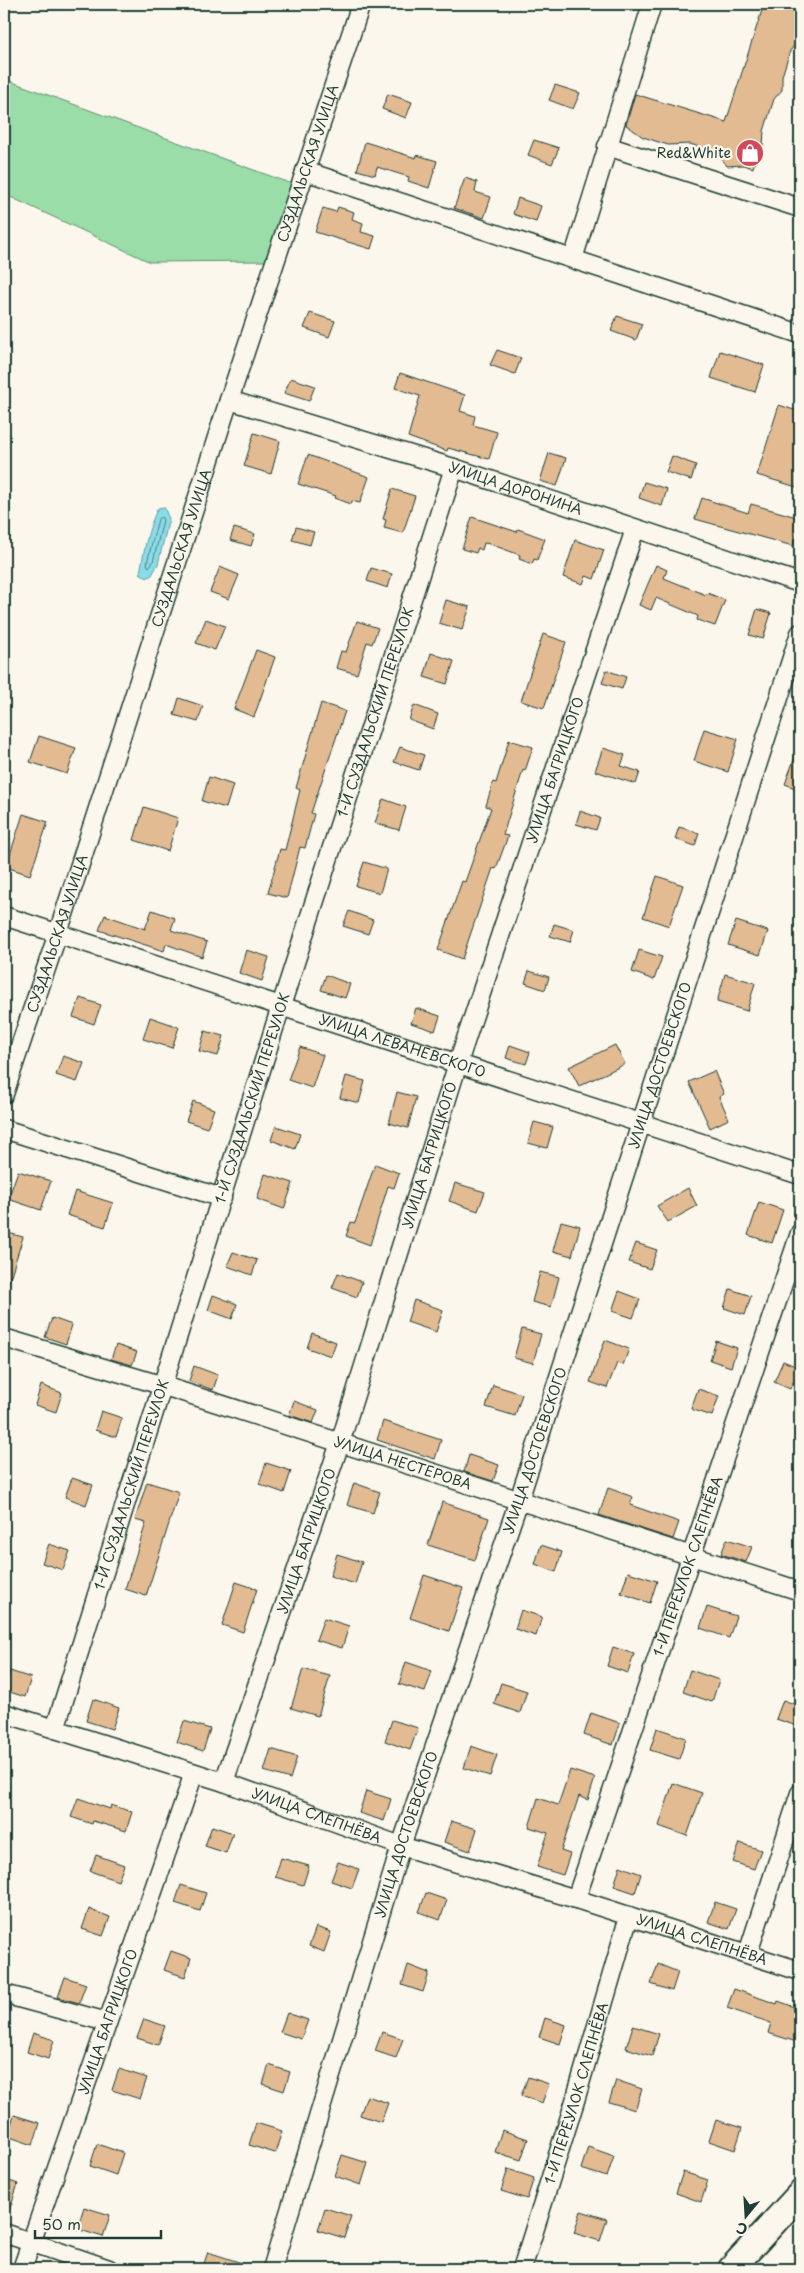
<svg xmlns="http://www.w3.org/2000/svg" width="804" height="2273" viewBox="0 0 804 2273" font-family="'Playpen Sans',sans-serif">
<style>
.green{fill:#9bdda8;stroke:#5d8d6e}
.water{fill:#8bdbe8;stroke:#609ca0}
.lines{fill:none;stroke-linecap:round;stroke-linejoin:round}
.shore{stroke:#4a7c7c;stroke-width:1}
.building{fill:#e3bb93;stroke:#1f3d34}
.street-casing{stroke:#1f3d34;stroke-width:21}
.secondary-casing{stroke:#1f3d34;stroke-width:29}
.street{stroke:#fbf7ec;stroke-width:18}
.secondary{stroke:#fbf7ec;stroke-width:25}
.labels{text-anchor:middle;stroke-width:4.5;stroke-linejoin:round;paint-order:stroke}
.poi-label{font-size:14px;fill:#1f3d34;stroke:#fbf7ec;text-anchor:end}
.street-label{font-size:14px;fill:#1f3d34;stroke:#fbf7ec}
</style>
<rect width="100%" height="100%" fill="#fbf7ec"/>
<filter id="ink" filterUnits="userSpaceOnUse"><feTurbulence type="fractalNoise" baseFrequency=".02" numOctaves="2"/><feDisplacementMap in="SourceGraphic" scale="10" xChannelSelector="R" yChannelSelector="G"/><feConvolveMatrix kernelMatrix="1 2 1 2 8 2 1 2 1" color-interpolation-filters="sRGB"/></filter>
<g filter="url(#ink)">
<path class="green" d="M4,79L295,185L266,261L150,262L4,194Z"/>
<path class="water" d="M164,507L169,519L158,564L152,575L147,578L140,573C144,551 148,527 158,508Z"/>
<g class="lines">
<path class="shore" d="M161,517L163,520L153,562L149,567L147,565L148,559L158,519Z"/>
</g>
<path class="building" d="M764,4H779L800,10V19L797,27L798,40L790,51L782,76V90L774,99L764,131L763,145L757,156L753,168L743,165L727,166L716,152L690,144L668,145L643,137L626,125L635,94L726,122Z
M555,85L580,93L573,109L549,100Z
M388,94L412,102L406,118L382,109Z
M534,140L559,148L552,164L528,155Z
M365,142L416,158L417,155L437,161L429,188L408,181L409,177L377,167L375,175L357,170Z
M465,178L477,182L475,192L491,197L484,218L454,208Z
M518,198L541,206L536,222L513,214Z
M338,207L354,212L352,219L363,223L361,232L375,236L371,249L315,232L323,208L336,212Z
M310,313L335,321L329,337L304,328Z
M617,316L642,324L636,340L611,331Z
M497,350L521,358L515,374L490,365Z
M720,351L764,365L755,392L711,378Z
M400,373L465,395L460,411L475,416L473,425L497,432L489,459L448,448L447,451L408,437L420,396L395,388Z
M291,378L315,386L309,401L284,393Z
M779,405L800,412V488L757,475Z
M254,433L280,441L271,474L244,466Z
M549,453L566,458L557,486L540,481Z
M308,455L369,477L360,503L352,501L351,504L335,498L336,496L298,484Z
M672,456L696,465L691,480L666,472Z
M644,482L667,489L662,506L639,498Z
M392,489L415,496L403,533L384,528L386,520L383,519Z
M702,498L748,513L751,504L800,518L793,546L695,519Z
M472,517L517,532L518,529L545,539L537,560L534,559L532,564L519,559L520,555L490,544L484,543L482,550L478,548L476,553L462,549Z
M296,527L314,532L310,545L292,540Z
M234,528L255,534L251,546L230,540Z
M575,540L604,550L594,579L586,576L583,584L563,577Z
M656,565L667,570L664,578L706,595L707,593L725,600L715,626L697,620L698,616L656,598L651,610L639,605Z
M220,567L239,575L229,599L210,592Z
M371,568L392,574L388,588L367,581Z
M446,600L470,607L462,630L439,623Z
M757,609L771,613L763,639L749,635Z
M206,619L225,626L215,650L196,643Z
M357,621L378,628L372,644L367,642L357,674L336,668L341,651L346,652Z
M543,634L566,642L544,708L521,701Z
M256,650L275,657L254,717L234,709Z
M431,653L454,661L447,684L424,677Z
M606,670L626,677L622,689L602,683Z
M179,698L203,706L198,722L174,715Z
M321,703L345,711L311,813L314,814L305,848L300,847L287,898L268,893L280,849L285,850L300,790L296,788Z
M414,705L438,714L433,729L409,720Z
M704,729L738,739L728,772L694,761Z
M39,736L76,748L67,774L30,762Z
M509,740L533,747L525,771L523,770L503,835L508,836L496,869L493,868L462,959L438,950L462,881L465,882L491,808L486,806L493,782L496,783Z
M799,746L800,747V790L785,784Z
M400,747L424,755L419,770L394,762Z
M603,748L625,755L621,766L640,772L636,784L595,771Z
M209,777L233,785L226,808L202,801Z
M383,799L406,807L399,830L375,823Z
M144,807L178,818L168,851L134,840Z
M580,811L600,818L596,830L576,824Z
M23,814L48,822L30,875L6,867Z
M679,827L699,833L695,846L675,839Z
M364,862L387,869L380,893L356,886Z
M657,876L683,885L669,926L643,917Z
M152,910L175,918L171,930L207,942L202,957L166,944L164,951L99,930L105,915L145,929Z
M349,911L373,920L368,934L343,926Z
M736,921L768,931L760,955L728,945Z
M554,924L574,930L570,942L550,936Z
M246,950L269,957L262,981L239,973Z
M639,950L662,957L654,980L632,972Z
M529,971L549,977L545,990L525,983Z
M725,974L755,983L747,1011L717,1002Z
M326,975L350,984L345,998L321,990Z
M80,998L101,1005L94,1024L73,1017Z
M416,1008L440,1016L435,1031L411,1023Z
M150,1017L179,1027L172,1048L143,1039Z
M205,1031L224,1036L218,1056L199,1051Z
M510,1045L530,1052L526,1064L506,1058Z
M615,1045L625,1064L579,1086L569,1067Z
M300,1047L323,1055L312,1088L288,1080Z
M63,1056L84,1063L77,1082L56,1075Z
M714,1071L724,1094L719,1097L729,1119L710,1128L689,1082Z
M346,1076L365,1081L359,1103L340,1098Z
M397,1092L416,1097L408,1128L389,1123Z
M193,1101L214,1109L207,1128L186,1121Z
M534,1122L553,1127L547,1148L528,1143Z
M276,1126L300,1134L295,1149L271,1140Z
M375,1164L399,1173L394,1188L388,1186L370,1245L346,1236L351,1222L355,1223Z
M18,1171L51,1181L41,1210L8,1199Z
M265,1174L293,1183L284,1209L257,1199Z
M455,1183L485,1192L478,1211L449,1201Z
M688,1188L697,1206L668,1222L657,1206Z
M75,1191L113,1203L105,1227L67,1215Z
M759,1202L783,1210L772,1243L748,1235Z
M561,1221L580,1226L572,1256L553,1251Z
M4,1232L23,1237L7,1288H4Z
M636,1243L657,1250L650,1269L629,1262Z
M233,1252L257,1260L252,1275L227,1266Z
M540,1272L559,1277L551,1307L532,1302Z
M338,1273L362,1282L357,1297L332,1288Z
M730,1289L751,1296L745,1315L724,1308Z
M619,1291L640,1299L633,1318L612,1311Z
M213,1295L237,1304L232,1319L208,1310Z
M414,1300L443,1310L436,1332L407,1322Z
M52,1318L72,1325L66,1344L45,1337Z
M522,1329L541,1334L533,1363L514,1358Z
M312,1333L336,1342L331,1356L307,1348Z
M605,1340L629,1349L623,1365L617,1363L607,1388L590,1382Z
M716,1341L737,1348L731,1367L710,1360Z
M116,1345L137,1352L132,1365L111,1359Z
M783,1361L800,1368V1385L793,1382L790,1389L774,1382Z
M194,1366L218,1375L213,1390L189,1381Z
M41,1385L62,1393L56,1412L35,1405Z
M493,1385L522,1394L515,1416L486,1407Z
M698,1389L719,1396L712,1416L691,1409Z
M294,1401L318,1410L313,1423L289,1415Z
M101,1411L122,1418L116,1437L95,1430Z
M383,1421L441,1440L435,1459L377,1440Z
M469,1455L499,1465L493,1481L464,1472Z
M266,1463L291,1471L284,1493L259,1484Z
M72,1478L93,1485L86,1505L65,1497Z
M147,1482L179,1492L146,1596L125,1589L146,1523L135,1520Z
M354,1483L380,1492L373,1513L347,1505Z
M608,1488L633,1497L630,1505L679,1522L673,1539L599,1515Z
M442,1502L489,1518L475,1560L428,1545Z
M727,1539L752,1547L746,1562L721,1554Z
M49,1544L70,1551L63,1570L42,1563Z
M541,1545L562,1552L556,1572L535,1564Z
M337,1554L362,1562L355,1584L330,1576Z
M628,1572L657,1581L650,1603L621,1593Z
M424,1575L463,1588L449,1631L410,1618Z
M236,1582L257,1589L243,1632L222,1625Z
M707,1607L736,1616L729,1638L700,1628Z
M521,1610L542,1617L536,1636L515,1629Z
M324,1618L349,1626L342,1648L316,1640Z
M613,1647L634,1654L628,1673L607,1666Z
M406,1662L432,1671L425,1692L399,1684Z
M303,1669L330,1676L318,1716L291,1708Z
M690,1670L719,1680L712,1702L683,1692Z
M10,1671L31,1678L25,1697L4,1690Z
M501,1683L527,1691L520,1713L494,1704Z
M93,1699L119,1708L112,1729L86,1721Z
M783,1700L800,1706V1716L797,1726L776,1719Z
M591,1713L620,1723L613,1745L584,1735Z
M392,1720L418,1728L410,1750L385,1741Z
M184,1721L210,1729L203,1751L177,1742Z
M657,1728L686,1738L679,1759L650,1750Z
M471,1746L497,1755L490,1776L464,1768Z
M271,1749L297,1757L290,1779L264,1771Z
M570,1770L595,1778L588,1800L579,1796L561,1851L570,1854L563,1875L537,1867L548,1833L529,1827L538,1798L558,1805Z
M673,1783L702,1793L687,1836L659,1826Z
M366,1791L391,1799L384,1821L359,1813Z
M78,1798L110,1809L111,1805L132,1812L126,1831L93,1821L92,1824L71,1817Z
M451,1821L477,1829L470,1851L444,1842Z
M212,1826L233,1833L226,1853L205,1846Z
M740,1843L761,1850L754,1869L733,1862Z
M96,1855L124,1865L118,1881L90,1871Z
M281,1858L309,1866L303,1885L275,1877Z
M338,1862L359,1869L352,1888L331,1881Z
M620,1866L641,1874L635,1893L614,1886Z
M181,1885L206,1893L200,1911L175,1903Z
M426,1893L447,1900L440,1920L419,1912Z
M715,1902L736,1909L729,1929L708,1922Z
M89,1909L110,1917L103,1936L82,1929Z
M316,1927L331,1932L324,1952L309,1946Z
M171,1951L191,1958L185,1977L164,1970Z
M658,1964L678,1972L672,1991L651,1984Z
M408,1965L429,1973L423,1992L402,1985Z
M65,1977L86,1984L79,2003L58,1997Z
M734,1989L777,2004L778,2001L800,2009V2043L768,2033L771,2023L727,2008Z
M287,2013L308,2020L301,2039L280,2032Z
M545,2018L566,2025L560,2044L539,2037Z
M144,2019L165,2026L158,2045L137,2038Z
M633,2026L659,2034L652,2056L626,2048Z
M382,2032L403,2039L396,2058L375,2051Z
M33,2033L54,2040L48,2059L27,2052Z
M269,2065L290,2072L284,2091L263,2084Z
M119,2069L147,2078L140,2099L112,2090Z
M528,2077L549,2084L542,2103L521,2096Z
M616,2080L642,2089L635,2110L609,2102Z
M367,2096L388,2103L381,2122L360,2115Z
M14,2115L40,2123L33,2145L7,2136Z
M716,2120L742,2128L735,2150L709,2141Z
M256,2123L282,2131L275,2153L249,2145Z
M502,2130L528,2139L521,2160L495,2152Z
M97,2144L123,2153L116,2175L90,2166Z
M588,2147L614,2156L607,2177L581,2169Z
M342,2155L368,2163L361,2185L335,2176Z
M508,2169L534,2178L527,2199L501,2191Z
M683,2172L708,2180L701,2202L676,2193Z
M4,2179L18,2184L6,2220L4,2219Z
M84,2207L110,2215L103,2237L77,2229Z
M325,2208L351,2216L344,2238L318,2230Z
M581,2211L607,2219L600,2241L574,2233Z
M208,2252L251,2266L250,2269H202Z"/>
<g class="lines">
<defs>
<g id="street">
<path d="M607,146L800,208"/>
<path d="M305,171L800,334"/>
<path d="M573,259L652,4"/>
<path id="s1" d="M229,400L454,468L800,583"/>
<path id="s2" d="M4,916L800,1175"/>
<path id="s3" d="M4,1094L58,933L229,400L361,4"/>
<path d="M4,1129L222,1198"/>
<path id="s4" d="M4,1338L164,1386L800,1591"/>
<path id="s5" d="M4,1713L224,1782L401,1846L576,1899L800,1971"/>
<path id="s6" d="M55,1729L281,1006L454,468"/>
<path id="s7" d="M224,1782L340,1443L458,1063L635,529"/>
<path id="s8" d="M576,1899L800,1233"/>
<path d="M748,1953L800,1793"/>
<path d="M4,1994L107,2022"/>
<path d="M4,2233L109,2269"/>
<path id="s9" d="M22,2269L194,1773"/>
<path id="s10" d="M272,2269L401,1846L519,1500L800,633"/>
<path id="s11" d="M522,2269L574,2104L629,1916"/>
</g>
<path id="secondary" d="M731,2269L800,2194"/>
</defs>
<use href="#street" class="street-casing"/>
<use href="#secondary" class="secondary-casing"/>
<use href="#street" class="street"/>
<use href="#secondary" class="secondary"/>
</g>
</g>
<defs>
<symbol id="shop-disc" viewBox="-11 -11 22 22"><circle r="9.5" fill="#d1495b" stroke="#fbf7ec"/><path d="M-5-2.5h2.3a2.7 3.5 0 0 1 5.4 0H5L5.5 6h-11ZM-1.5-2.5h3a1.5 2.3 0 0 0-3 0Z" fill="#fff"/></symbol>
</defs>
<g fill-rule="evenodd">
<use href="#shop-disc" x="734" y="137" width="32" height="32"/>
</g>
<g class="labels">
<g class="poi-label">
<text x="731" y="158">Red&amp;White</text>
</g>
<g class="street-label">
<text dy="5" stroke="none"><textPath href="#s3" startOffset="979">СУЗДАЛЬСКАЯ УЛИЦА</textPath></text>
<text dy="5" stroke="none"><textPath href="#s1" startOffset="300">УЛИЦА ДОРОНИНА</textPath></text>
<text dy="5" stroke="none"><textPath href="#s3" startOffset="574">СУЗДАЛЬСКАЯ УЛИЦА</textPath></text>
<text dy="5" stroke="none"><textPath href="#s6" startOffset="1066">1-Й СУЗДАЛЬСКИЙ ПЕРЕУЛОК</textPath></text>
<text dy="5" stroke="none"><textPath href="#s7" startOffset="1065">УЛИЦА БАГРИЦКОГО</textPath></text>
<text dy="5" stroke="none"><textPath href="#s3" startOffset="169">СУЗДАЛЬСКАЯ УЛИЦА</textPath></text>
<text dy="5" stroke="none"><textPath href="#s2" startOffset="419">УЛИЦА ЛЕВАНЕВСКОГО</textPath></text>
<text dy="5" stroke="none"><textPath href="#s10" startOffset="1265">УЛИЦА ДОСТОЕВСКОГО</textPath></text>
<text dy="5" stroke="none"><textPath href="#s6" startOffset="661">1-Й СУЗДАЛЬСКИЙ ПЕРЕУЛОК</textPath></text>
<text dy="5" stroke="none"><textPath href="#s7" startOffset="660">УЛИЦА БАГРИЦКОГО</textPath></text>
<text dy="5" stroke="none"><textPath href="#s10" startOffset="860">УЛИЦА ДОСТОЕВСКОГО</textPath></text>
<text dy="5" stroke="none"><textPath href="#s4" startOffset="418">УЛИЦА НЕСТЕРОВА</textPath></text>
<text dy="5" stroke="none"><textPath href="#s6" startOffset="256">1-Й СУЗДАЛЬСКИЙ ПЕРЕУЛОК</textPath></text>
<text dy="5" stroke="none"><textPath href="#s7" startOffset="255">УЛИЦА БАГРИЦКОГО</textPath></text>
<text dy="5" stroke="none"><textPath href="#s8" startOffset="351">1-Й ПЕРЕУЛОК СЛЕПНЁВА</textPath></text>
<text dy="5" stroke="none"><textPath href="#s5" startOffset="329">УЛИЦА СЛЕПНЁВА</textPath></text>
<text dy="5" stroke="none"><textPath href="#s10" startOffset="455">УЛИЦА ДОСТОЕВСКОГО</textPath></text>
<text dy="5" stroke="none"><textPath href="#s5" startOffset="734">УЛИЦА СЛЕПНЁВА</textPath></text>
<text dy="5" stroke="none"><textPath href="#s9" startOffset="262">УЛИЦА БАГРИЦКОГО</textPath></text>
<text dy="5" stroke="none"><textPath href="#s11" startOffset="184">1-Й ПЕРЕУЛОК СЛЕПНЁВА</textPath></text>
</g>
</g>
<rect width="804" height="2273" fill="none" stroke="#fbf7ec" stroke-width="20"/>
<rect x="10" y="10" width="784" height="2253" fill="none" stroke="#1f3d34" stroke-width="2" filter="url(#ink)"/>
<g transform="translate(746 2216) rotate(198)" stroke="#fbf7ec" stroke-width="4" paint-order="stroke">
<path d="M0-4L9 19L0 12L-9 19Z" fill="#1f3d34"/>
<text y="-8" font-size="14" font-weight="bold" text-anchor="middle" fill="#1f3d34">С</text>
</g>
<path d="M35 2230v8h126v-8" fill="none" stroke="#1f3d34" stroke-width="2.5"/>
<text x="42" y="2230" font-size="15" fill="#1f3d34" stroke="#fbf7ec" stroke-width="4" paint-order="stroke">50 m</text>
</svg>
